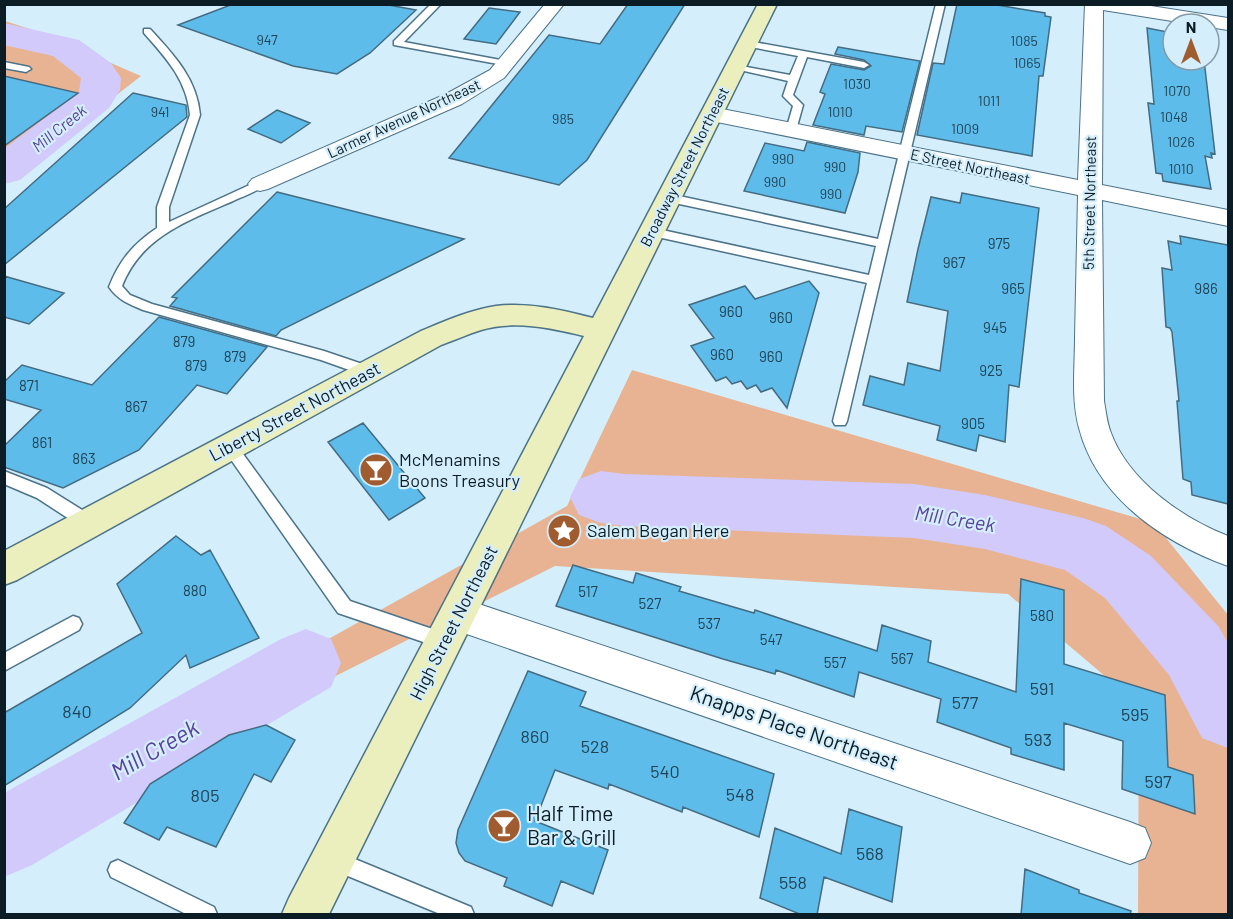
<svg xmlns="http://www.w3.org/2000/svg" width="1233" height="919" viewBox="0 0 1233 919" font-family="Barlow,sans-serif">
<style>
.green{fill:#e8b393}
.lines{fill:none;stroke-linecap:round;stroke-linejoin:round}
.river{fill:#d2cafa;fill-rule:evenodd}
.building{fill:#5ebceb;stroke:#446b80;stroke-width:1.5}
.service-casing{stroke:#4c7388;stroke-width:3}
.minor-casing{stroke:#4c7388;stroke-width:2}
.secondary-casing{stroke:#4c7388;stroke-width:3}
.service{fill:#fff;fill-rule:evenodd}
.minor{fill:#fff;fill-rule:evenodd}
.secondary{fill:#ebeebd;fill-rule:evenodd}
.labels{text-anchor:middle;stroke-width:4.5;stroke-linejoin:round;paint-order:stroke}
.far-number-label{font-size:14px;fill:#204456}
.far-street-label{font-size:15px;fill:#0c1c24;stroke:#d4eefc}
.number-label{font-size:15px;fill:#204456}
.far-water-label{font-size:16px;font-style:italic;fill:#5a419c;stroke:#d4eefc}
.street-label{font-size:18px;fill:#0c1c24;stroke:#d4eefc}
.poi-label{font-size:18px;fill:#0c1c24;stroke:#d4eefc;text-anchor:start}
.near-number-label{font-size:18px;fill:#204456}
.water-label{font-size:20px;font-style:italic;fill:#5a419c;stroke:#d4eefc}
.near-street-label{font-size:21px;fill:#0c1c24;stroke:#d4eefc}
.near-poi-label{font-size:21px;fill:#0c1c24;stroke:#d4eefc;text-anchor:start}
.near-water-label{font-size:24px;font-style:italic;fill:#5a419c;stroke:#d4eefc}
</style>
<rect width="100%" height="100%" fill="#d4eefc"/>
<path class="green" d="M5,21L39,32L141,76L5,182Z
M632,370L1154,523L1228,615V914H1138L1139,705L1008,594L555,566L226,731L5,871V813L210,705L567,506Z"/>
<g class="lines">
<path class="river" d="M4,23L79,40L111,63L121,78L120,90L109,108L20,180L4,184V149L79,92L81,78L53,56L4,45Z
M601,471L624,474L914,484L985,495L1083,518L1106,526L1151,556L1219,627L1228,643V748L1202,738L1169,675L1105,598L1065,570L985,549L914,538L624,526L601,523L579,515L570,497L579,479Z
M306,629L331,639L341,663L331,687L32,865L4,877V793L281,639Z"/>
</g>
<path class="building" d="M233,4H383L416,10L370,53L337,74L293,66L178,25Z
M628,4H685L587,160L559,185L449,158L549,35L600,44Z
M957,4H991L1045,13V16L1051,17L1043,76H1039L1032,156L917,135L933,63L944,64Z
M489,8L520,12L496,44L464,39Z
M1147,28L1173,33V60H1204L1215,154L1211,153L1212,158L1205,156L1211,189L1163,181L1162,174L1156,173L1148,103L1154,104Z
M838,47L920,61L902,132L866,126L864,135L813,125L825,94L820,92L831,64L864,70L871,66L864,60L835,54Z
M4,76L78,93L4,146Z
M133,93L186,105L187,117L4,265V209Z
M277,110L310,123L281,143L248,129Z
M807,142L860,153L858,172L845,213L744,191L765,143L804,151Z
M277,192L464,239L281,330L276,336L170,306L177,298L172,297Z
M962,193L1039,208L1019,387L1009,385L1005,442L979,435L976,451L937,440L940,426L863,405L870,376L904,385L908,363L940,371L948,311L907,302L918,249L931,197L960,203Z
M1180,236L1228,245V504L1192,495L1191,482L1183,479L1177,401H1179L1172,332L1170,328L1166,327L1162,268L1172,270L1168,241L1181,244Z
M4,276L64,293L29,324L4,317Z
M809,281L819,293L787,408L772,388L761,392L756,385L747,389L741,381L732,384L726,377L716,381L691,346L714,338L689,305L745,286L755,299Z
M159,317L267,347L227,394L197,385L139,450L63,488L4,467V446L41,410L4,399V382L22,365L92,385Z
M363,423L425,498L389,520L328,442Z
M176,536L201,555L210,550L259,638L190,668L186,655L130,708L4,786V713L142,633L117,584Z
M573,565L633,583L636,573L681,587L679,591L754,613L755,610L877,651L882,625L931,641L928,662L1016,692L1021,579L1064,590V664L1165,695L1168,767L1193,775L1195,814L1122,789L1123,741L1064,723V770L1011,754V748L937,722L941,699L859,672L854,697L776,670L775,674L723,659L556,606Z
M528,671L586,692L580,706L774,774L759,837L683,807L682,812L609,784L608,789L555,770L535,821L608,850L593,894L561,881L552,906L504,886L507,878L465,861L459,853L456,843L458,830Z
M266,725L295,740L271,782L254,774L216,847L167,827L159,840L124,823L150,784L229,735Z
M849,809L902,827L892,902L824,877L817,915H802L760,898L775,828L841,854Z
M1025,869L1079,890V893L1131,911L1130,915H1021Z"/>
<g class="lines">
<defs>
<path id="service" d="M431,4H441L404,42L506,61L509,62V66L394,45V41Z
M936,4H945L847,421L845,425H835L833,421L867,283L653,236L647,232L653,228L869,275L876,246L670,202L664,198L670,194L878,239Z
M144,29H150C174,55 197,79 200,115L169,207V222L256,182L260,181L266,184C257,192 243,196 233,201C187,221 141,237 122,286L130,295L152,304L324,351L374,368L376,372L374,376L369,377L321,360L143,310C129,304 118,300 109,287C119,261 133,244 157,228V207L190,115C187,80 166,58 144,33Z
M748,41L864,62L869,65L864,68L807,57L793,95L803,105L796,130L791,133L786,130L793,106L783,96L788,81L731,68L736,65L790,75L798,56L745,46V42Z
M4,62L29,67L31,69L26,72L4,68Z
M230,441L235,443L350,601L450,635L453,641L450,647L444,649L338,613L225,451L223,447L225,443Z
M4,471L47,488L95,518L97,523L95,528L89,530L83,528L37,498L4,484Z
M73,616L79,618L82,624L79,630L4,671V653Z
M333,850L471,907L474,914H440L326,867L323,860L326,853Z
M118,860L214,907L217,914H186L111,877L108,870L111,863Z"/>
<path id="minor" d="M545,4H564L504,78L462,104L268,189L260,191L252,189L248,184L252,179L446,94L490,70Z
M1085,4H1138L1228,18V30L1209,27V24H1191L1103,10L1102,185L1228,210V226L1102,200L1104,401C1106,412 1107,423 1111,433C1129,481 1182,518 1228,536V566C1164,543 1097,498 1079,428C1071,399 1075,367 1075,337C1076,290 1077,243 1078,195L712,121L704,119L701,114L704,109L712,107L1078,180Z
M458,597L1130,822L1145,828L1151,843L1145,858L1130,864L458,631L445,626L440,614L445,602Z"/>
<path id="secondary" d="M758,4H777L329,914H282L289,898L584,336C551,328 514,320 481,330C468,334 455,340 441,345L17,580L4,585V551L421,331C445,321 470,310 496,306C529,302 562,310 593,318Z"/>
</defs>
<use href="#service" class="service-casing"/>
<use href="#minor" class="minor-casing"/>
<use href="#secondary" class="secondary-casing"/>
<use href="#service" class="service"/>
<use href="#minor" class="minor"/>
<use href="#secondary" class="secondary"/>
</g>
<defs>
<symbol id="bar-disc" viewBox="-11 -11 22 22"><circle r="9.5" fill="#a05c2e" stroke="#d4eefc"/><path d="M-6-5H6L.8 .8V4.5H3.5V6h-7V4.5H-.8V.8Z" fill="#fff"/></symbol>
<symbol id="sight-disc" viewBox="-11 -11 22 22"><circle r="9.5" fill="#a05c2e" stroke="#d4eefc"/><path d="M0-6L1.8-2.2L6-1.7L2.9 1.2L3.7 5.4L0 3.3L-3.7 5.4L-2.9 1.2L-6-1.7L-1.8-2.2Z" fill="#fff"/></symbol>
</defs>
<g fill-rule="evenodd">
<use href="#bar-disc" x="357" y="451" width="38" height="38"/>
<use href="#sight-disc" x="545" y="512" width="38" height="38"/>
<use href="#bar-disc" x="485" y="807" width="38" height="38"/>
</g>
<g class="labels">
<g class="far-number-label">
<text x="267" y="45">947</text>
<text x="1024" y="46">1085</text>
<text x="1027" y="68">1065</text>
<text x="857" y="89">1030</text>
<text x="1177" y="96">1070</text>
<text x="989" y="106">1011</text>
<text x="160" y="117">941</text>
<text x="840" y="117">1010</text>
<text x="1174" y="122">1048</text>
<text x="563" y="124">985</text>
<text x="965" y="134">1009</text>
<text x="1181" y="147">1026</text>
<text x="783" y="164">990</text>
<text x="835" y="172">990</text>
<text x="1181" y="174">1010</text>
<text x="775" y="187">990</text>
<text x="831" y="199">990</text>
</g>
<g class="far-street-label">
<text transform="translate(404 119) rotate(-25)" y="5">Larmer Avenue Northeast</text>
<text transform="translate(685 167) rotate(-63)" y="5">Broadway Street Northeast</text>
<text transform="translate(970 167) rotate(12)" y="5">E Street Northeast</text>
<text transform="translate(1090 203) rotate(-89)" y="5">5th Street Northeast</text>
</g>
<g class="number-label">
<text x="999" y="249">975</text>
<text x="954" y="268">967</text>
<text x="1013" y="294">965</text>
<text x="1206" y="294">986</text>
<text x="731" y="317">960</text>
<text x="781" y="323">960</text>
<text x="995" y="333">945</text>
<text x="184" y="347">879</text>
<text x="722" y="360">960</text>
<text x="235" y="362">879</text>
<text x="771" y="362">960</text>
<text x="196" y="371">879</text>
<text x="991" y="376">925</text>
<text x="29" y="391">871</text>
<text x="136" y="412">867</text>
<text x="973" y="429">905</text>
<text x="42" y="448">861</text>
<text x="84" y="464">863</text>
<text x="195" y="596">880</text>
<text x="588" y="597">517</text>
<text x="650" y="609">527</text>
<text x="1042" y="621">580</text>
<text x="709" y="629">537</text>
<text x="771" y="645">547</text>
<text x="902" y="664">567</text>
<text x="835" y="668">557</text>
</g>
<g class="far-water-label">
<text transform="translate(59 128) rotate(-39)" y="6">Mill Creek</text>
</g>
<g class="street-label">
<text transform="translate(295 412) rotate(-28)" y="6">Liberty Street Northeast</text>
<text transform="translate(454 623) rotate(-63)" y="6">High Street Northeast</text>
</g>
<g class="poi-label">
<text x="399" y="466">McMenamins<tspan x="399" dy="21">Boons Treasury</tspan></text>
<text x="587" y="537">Salem Began Here</text>
</g>
<g class="near-number-label">
<text x="1042" y="695">591</text>
<text x="965" y="709">577</text>
<text x="77" y="718">840</text>
<text x="1135" y="721">595</text>
<text x="535" y="743">860</text>
<text x="1038" y="746">593</text>
<text x="595" y="753">528</text>
<text x="665" y="778">540</text>
<text x="1158" y="788">597</text>
<text x="740" y="801">548</text>
<text x="205" y="802">805</text>
<text x="870" y="860">568</text>
<text x="793" y="889">558</text>
</g>
<g class="water-label">
<text transform="translate(955 519) rotate(9)" y="7">Mill Creek</text>
</g>
<g class="near-street-label">
<text transform="translate(794 728) rotate(19)" y="7">Knapps Place Northeast</text>
</g>
<g class="near-poi-label">
<text x="527" y="821">Half Time<tspan x="527" dy="24">Bar &amp; Grill</tspan></text>
</g>
<g class="near-water-label">
<text transform="translate(155 750) rotate(-30)" y="8">Mill Creek</text>
</g>
</g>
<rect width="1233" height="919" fill="none" stroke="#0c1c24" stroke-width="12"/>
<g transform="translate(1191 42)"><circle r="28" fill="#d4eefc" stroke="#849aa6" stroke-width="1.5"/>
<path d="M0-4.5L10 22L0 15L-10 22Z" fill="#a05c2e"/>
<text y="-9" font-size="16" font-weight="bold" text-anchor="middle" fill="#0c1c24">N</text>
</g>
</svg>
